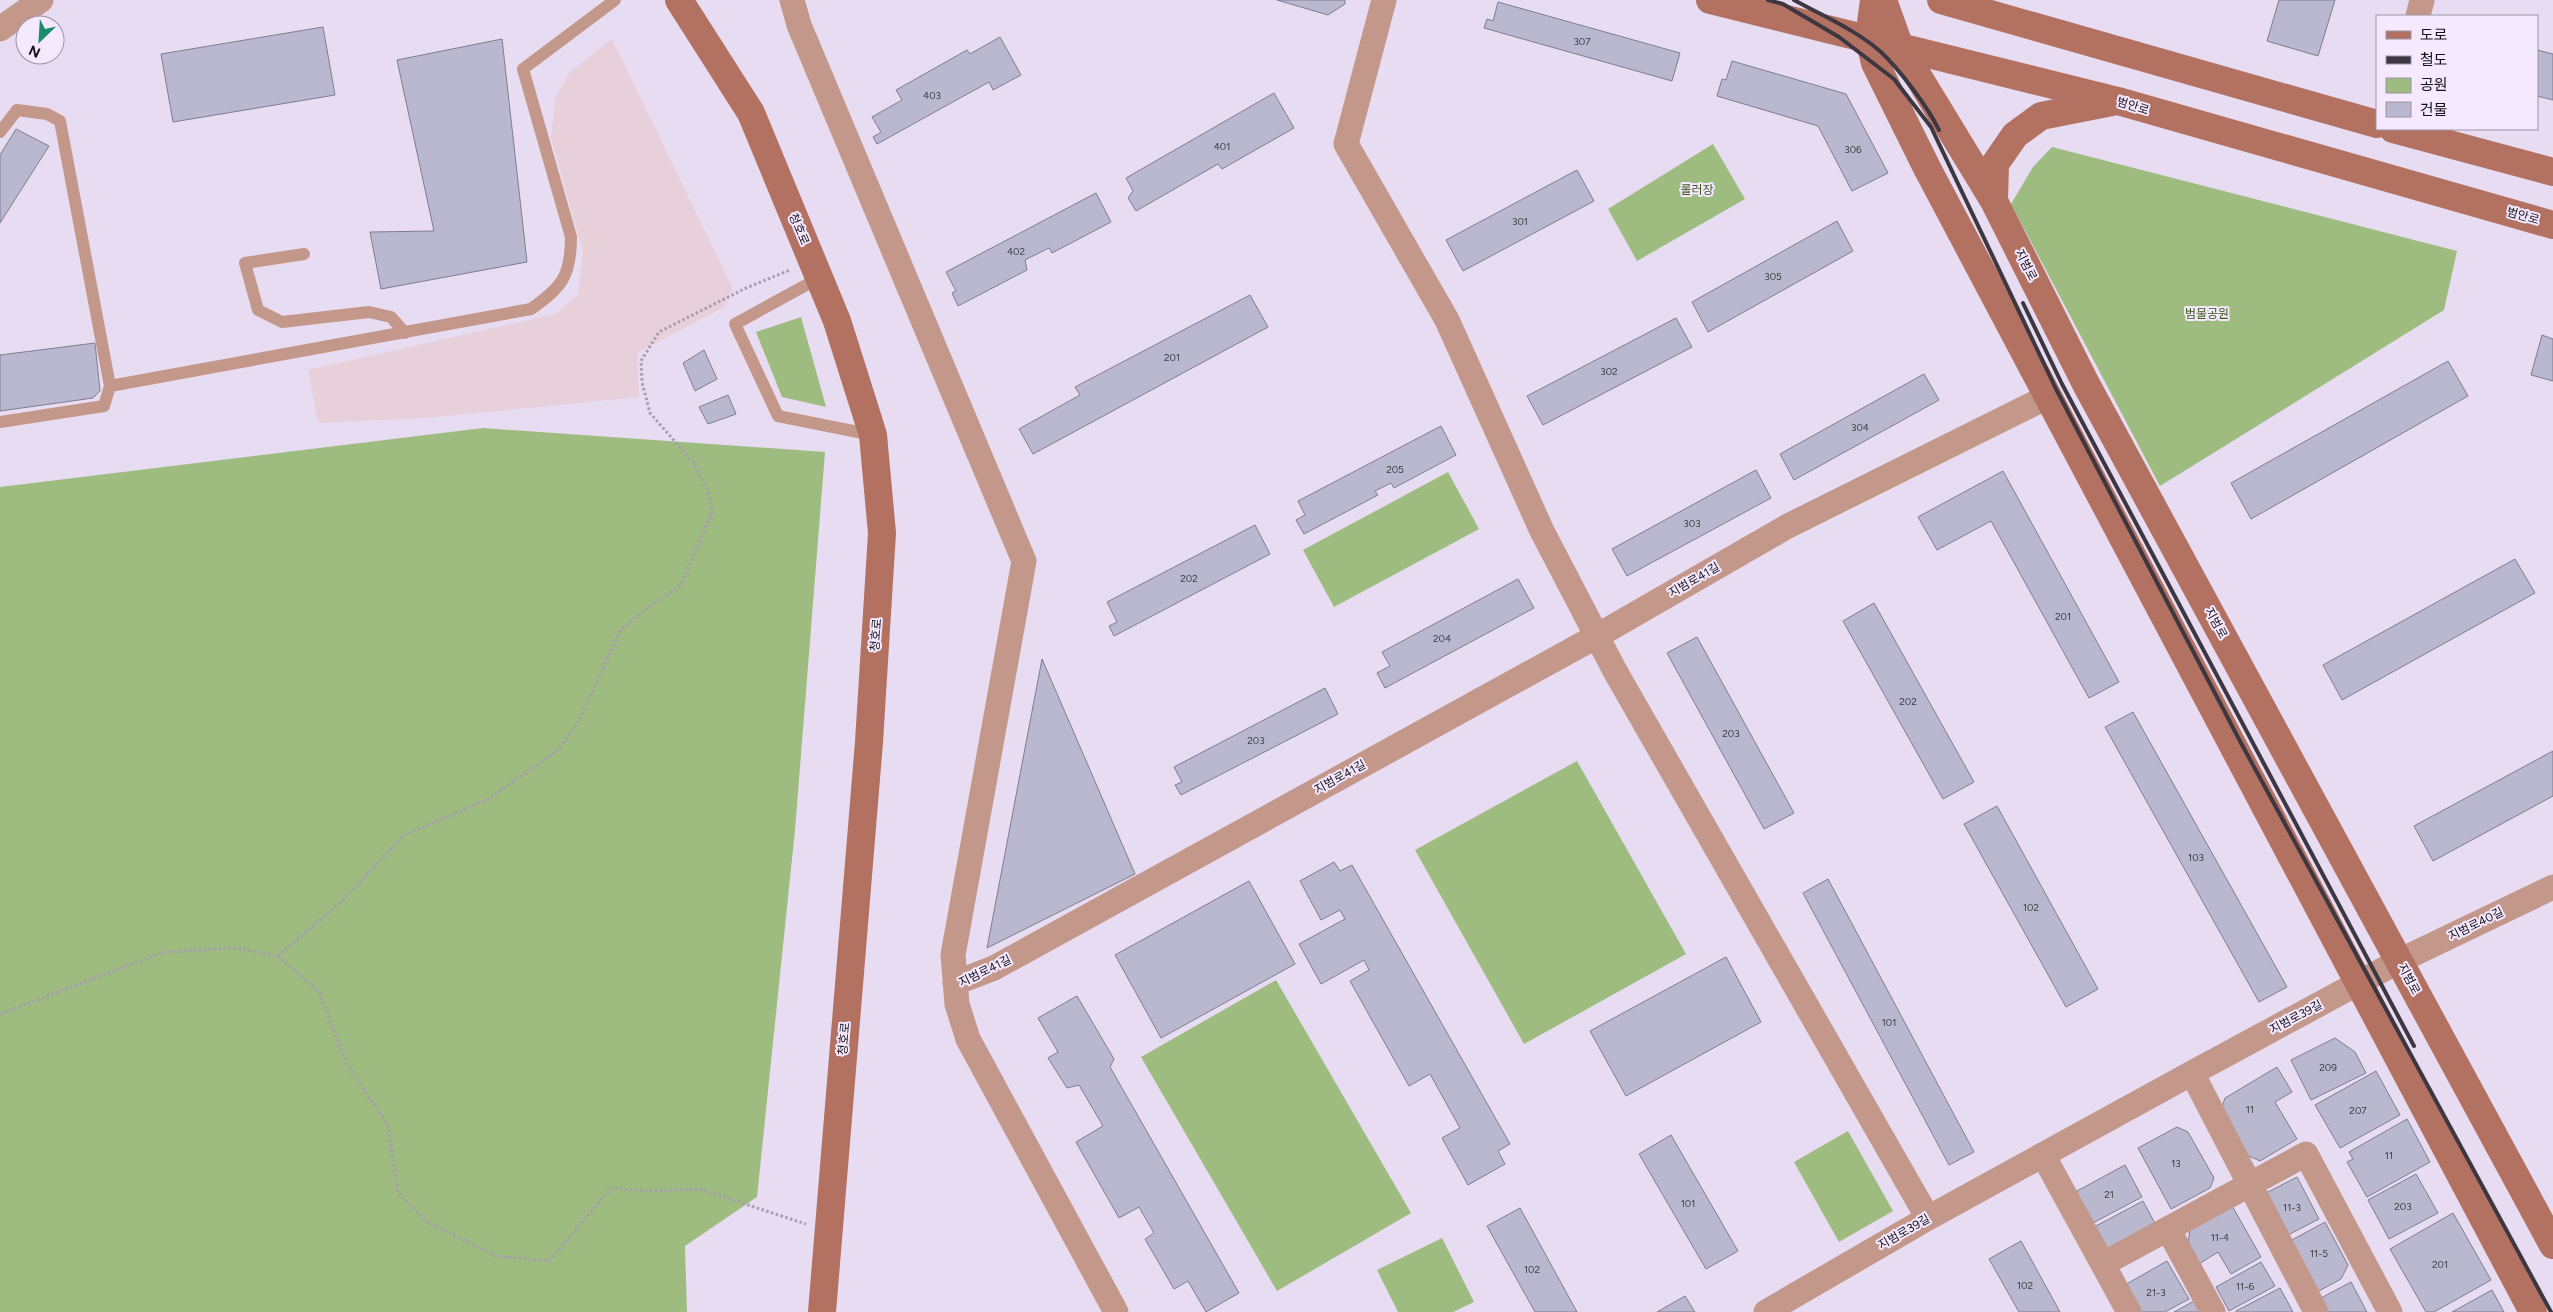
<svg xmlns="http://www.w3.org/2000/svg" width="2553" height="1312" viewBox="0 0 2553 1312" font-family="Figtree,'Noto Sans KR',sans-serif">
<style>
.industrial{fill:#e8d0da}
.green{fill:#9ebc80}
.building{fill:#b9b8ce;stroke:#7e7d91}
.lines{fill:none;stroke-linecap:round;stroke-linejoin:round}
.path{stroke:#a69eae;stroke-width:3;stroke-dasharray:2.5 2.5;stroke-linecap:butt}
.lane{stroke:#c4978b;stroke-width:12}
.street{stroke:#c4978b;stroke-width:25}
.secondary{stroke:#b37161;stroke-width:28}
.rail{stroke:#3c3740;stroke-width:4}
.labels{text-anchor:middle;stroke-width:4;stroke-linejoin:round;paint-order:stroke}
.number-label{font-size:10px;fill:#3e3b46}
.street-label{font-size:12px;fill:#151118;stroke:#f4e9fe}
.park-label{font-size:12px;fill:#3c5718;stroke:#f4e9fe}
</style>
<rect width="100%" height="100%" fill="#e7dcf1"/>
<path class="industrial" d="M612,39L732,287L726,306L637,353L639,397L426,418L318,423L308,370L555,314L578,295L583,253L551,138L555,100L569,73Z"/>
<path class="green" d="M1713,144L1745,199L1637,261L1608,209Z
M2052,147L2457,251L2444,310L2160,486L2011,204L2033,167Z
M801,317L826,407L782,397L756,332Z
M483,428L825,452L795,830L757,1197L685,1246L687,1312H0V487Z
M1448,472L1479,529L1334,607L1303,550Z
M1577,761L1686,954L1524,1044L1415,850Z
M1276,980L1411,1213L1277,1291L1141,1057Z
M1848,1131L1893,1211L1839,1242L1794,1162Z
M1442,1238L1474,1302L1453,1312H1398L1377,1270Z"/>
<path class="building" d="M1277,0H1345V4L1328,15Z
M2279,0H2335L2318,56L2267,41Z
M1498,2L1680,53L1672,81L1484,28L1487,19L1493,21Z
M323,27L335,95L173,122L161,54Z
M1000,37L1021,75L993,90L989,82L877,144L873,137L881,132L872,117L902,100L896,90L967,50L970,54Z
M502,39L527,262L381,289L370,232L434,231L397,60Z
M2537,50L2553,54V100L2537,96Z
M1732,61L1846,94L1888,173L1852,191L1818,126L1717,96L1722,79L1726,80Z
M1274,93L1294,128L1222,169L1218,164L1136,211L1128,198L1133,191L1126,178Z
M16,129L49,146L0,223V155Z
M1577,170L1594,201L1463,271L1446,240Z
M1096,193L1111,222L1052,253L1049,248L1025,260L1027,270L958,306L952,293L956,291L946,272Z
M1837,221L1853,251L1708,332L1692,302Z
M1250,295L1268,327L1033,454L1019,429L1080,395L1075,387Z
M1676,318L1692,347L1543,425L1527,396Z
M2542,335L2553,339V381L2531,375Z
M95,343L100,391L93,398L0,411V355Z
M704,350L717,379L695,391L683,363Z
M2448,361L2468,396L2251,519L2231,483Z
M1924,374L1939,400L1794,480L1780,454Z
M728,395L736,414L708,424L699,407Z
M1441,426L1456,455L1394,488L1391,483L1375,491L1378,495L1304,534L1296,520L1305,515L1298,501Z
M1756,470L1771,498L1627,576L1612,549Z
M2003,471L2119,682L2089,698L1991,521L1937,550L1918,517Z
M1255,525L1270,554L1114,636L1109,626L1117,622L1107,602Z
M2515,559L2535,593L2342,700L2323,665Z
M1518,579L1534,608L1385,688L1377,673L1390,666L1382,652Z
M1874,603L1974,782L1943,799L1843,621Z
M1697,637L1794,813L1764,829L1667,653Z
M1042,659L1135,874L987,948Z
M1325,688L1338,714L1181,795L1175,785L1182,782L1174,767Z
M2133,712L2287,987L2259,1002L2105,727Z
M2553,751V796L2433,861L2414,826Z
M1997,806L2098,989L2066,1007L1964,824Z
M1334,862L1340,871L1352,865L1510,1144L1498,1151L1505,1164L1468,1185L1442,1138L1460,1128L1430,1074L1409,1086L1350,981L1369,970L1364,960L1321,984L1299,944L1345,919L1340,910L1321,920L1300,881Z
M1828,879L1974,1152L1949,1165L1803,893Z
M1249,881L1295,964L1161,1038L1115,955Z
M1726,957L1761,1022L1626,1096L1590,1031Z
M1077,996L1114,1059L1110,1067L1239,1293L1206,1312L1188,1281L1174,1289L1145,1239L1154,1233L1139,1207L1119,1218L1076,1142L1103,1126L1079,1085L1067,1088L1048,1058L1058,1052L1038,1018Z
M2335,1038L2355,1052L2366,1073L2311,1100L2291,1060Z
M2277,1067L2292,1092L2275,1102L2297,1139L2260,1161L2242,1153L2219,1115L2225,1098Z
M2376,1071L2400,1115L2340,1148L2315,1105Z
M2407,1119L2430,1162L2367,1197L2347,1162L2353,1159L2349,1152Z
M2177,1127L2188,1132L2214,1178L2210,1188L2171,1209L2138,1148Z
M1671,1135L1738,1251L1706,1269L1639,1154Z
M2125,1165L2142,1197L2091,1224L2078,1200L2077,1191Z
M2416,1174L2438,1213L2389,1239L2368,1200Z
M2297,1177L2319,1219L2286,1236L2264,1194Z
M2143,1201L2158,1229L2115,1252L2102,1246L2092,1228Z
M2231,1204L2261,1257L2231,1274L2218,1252L2199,1264L2188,1246L2190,1227Z
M1520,1208L1577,1312H1535L1487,1226Z
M2453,1213L2491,1280L2434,1312H2426L2390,1249Z
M2325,1222L2348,1265L2341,1279L2317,1292L2290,1241Z
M2021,1241L2060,1312H2019L1989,1259Z
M2167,1261L2189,1299L2165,1312H2137L2123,1286Z
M2261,1262L2275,1286L2229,1311L2216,1287Z
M2351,1282L2367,1312H2328L2321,1298Z
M2280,1288L2293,1312H2236V1311Z
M2492,1290L2504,1312H2452Z
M1685,1296L1695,1312H1657Z
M2194,1301L2200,1312H2174Z"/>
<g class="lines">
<path class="path" d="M278,956L319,992L347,1065L388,1125L398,1193L427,1222L496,1256L549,1261L611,1188L646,1191L699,1189L806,1224
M0,1014L164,952L235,948L278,956L342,901L403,836L488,799L556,752L578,723L620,631L646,609L681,585L712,512L707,488L693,462L650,413L642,382L641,361L659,332L746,288L790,270"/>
<path class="lane" d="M0,132L17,110L47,114L60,121L110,386L104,406L0,422
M304,254L245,263L258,310L282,322L369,312L391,317L405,333
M819,278L735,324L778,416L873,435
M110,386L531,309C562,287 571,276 571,237L523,69L615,0"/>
<path class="street" d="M792,0L799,25L1024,561L953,955L957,1004L968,1039L1116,1312
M1384,0L1346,144L1447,320L1542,531L1615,671L1928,1218
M2418,16L2422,0
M0,29L41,0
M955,983L994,968L1597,636L1788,526L2049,396
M2192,1073L2316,1312
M2043,1155L2129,1312
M2168,1229L2213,1312
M2103,1264L2306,1154L2390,1312
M1766,1312L1928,1218L2192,1073L2399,961L2553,887"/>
<path class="secondary" d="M679,0L751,113L837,321L873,435L882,533L869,742L822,1312
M1710,0L2118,101L2553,225
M1874,0L1869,38L1875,63L1927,168L2533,1312
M1883,0L1899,45L1994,201L2086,384L2553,1245
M1941,0L2377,124
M2393,129L2553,172
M1994,201L1995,164L2015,135L2041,116L2112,102"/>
<path class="rail" d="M1768,0L1783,4L1839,37L1894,79L1931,127L2056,389L2241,743L2551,1312
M1794,0C1823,16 1856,30 1881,52C1899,69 1928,107 1939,130
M2023,303L2062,384L2414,1046"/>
</g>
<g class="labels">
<g class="number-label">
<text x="1582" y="45">307</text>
<text x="932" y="99">403</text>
<text x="1222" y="150">401</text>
<text x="1853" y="153">306</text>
<text x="1520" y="225">301</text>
<text x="1016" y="255">402</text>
<text x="1773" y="280">305</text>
<text x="1172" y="361">201</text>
<text x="1609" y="375">302</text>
<text x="1860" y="431">304</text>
<text x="1395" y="473">205</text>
<text x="1692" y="527">303</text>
<text x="1189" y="582">202</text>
<text x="2063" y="620">201</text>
<text x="1442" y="642">204</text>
<text x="1908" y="705">202</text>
<text x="1731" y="737">203</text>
<text x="1256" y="744">203</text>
<text x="2196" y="861">103</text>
<text x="2031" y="911">102</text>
<text x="1889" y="1026">101</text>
<text x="2328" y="1071">209</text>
<text x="2250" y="1113">11</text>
<text x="2358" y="1114">207</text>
<text x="2389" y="1159">11</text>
<text x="2176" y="1167">13</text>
<text x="2109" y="1198">21</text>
<text x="1688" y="1207">101</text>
<text x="2403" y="1210">203</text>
<text x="2292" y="1211">11-3</text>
<text x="2220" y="1241">11-4</text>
<text x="2319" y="1257">11-5</text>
<text x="2440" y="1268">201</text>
<text x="1532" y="1273">102</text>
<text x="2025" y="1289">102</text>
<text x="2245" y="1290">11-6</text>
<text x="2156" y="1296">21-3</text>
</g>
<g class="street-label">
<text transform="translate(2133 106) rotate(17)" y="4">범안로</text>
<text transform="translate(2523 216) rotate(16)" y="4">범안로</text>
<text transform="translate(799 229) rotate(67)" y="4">청호로</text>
<text transform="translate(2026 265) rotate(63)" y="4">지범로</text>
<text transform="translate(1694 580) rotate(-30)" y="4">지범로41길</text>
<text transform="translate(2216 623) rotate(61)" y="4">지범로</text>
<text transform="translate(876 635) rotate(-86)" y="4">청호로</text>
<text transform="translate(1340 777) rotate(-29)" y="4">지범로41길</text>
<text transform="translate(2476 924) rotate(-26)" y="4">지범로40길</text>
<text transform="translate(985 971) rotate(-26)" y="4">지범로41길</text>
<text transform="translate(2409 979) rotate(62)" y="4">지범로</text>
<text transform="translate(2296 1017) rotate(-28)" y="4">지범로39길</text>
<text transform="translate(844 1039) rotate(-85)" y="4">청호로</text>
<text transform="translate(1904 1232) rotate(-30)" y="4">지범로39길</text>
</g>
<g class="park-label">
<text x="1697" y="194">롤러장</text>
<text x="2207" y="318">범물공원</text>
</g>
</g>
<rect x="2376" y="15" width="162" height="115" fill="#f4e9fe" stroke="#9b93a2"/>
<rect x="2386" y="31" width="25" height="8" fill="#b37161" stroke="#9b93a2"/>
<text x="2420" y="40" font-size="15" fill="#151118">도로</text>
<rect x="2386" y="56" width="25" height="8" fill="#3c3740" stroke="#9b93a2"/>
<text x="2420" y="65" font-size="15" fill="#151118">철도</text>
<rect x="2386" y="78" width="25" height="15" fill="#9ebc80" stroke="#9b93a2"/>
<text x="2420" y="90" font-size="15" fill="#151118">공원</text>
<rect x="2386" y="102" width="25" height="15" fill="#b9b8ce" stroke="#9b93a2"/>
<text x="2420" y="115" font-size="15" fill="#151118">건물</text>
<g transform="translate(40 40) rotate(205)"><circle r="24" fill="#f4e9fe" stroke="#9b93a2"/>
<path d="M0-4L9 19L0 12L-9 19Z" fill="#1a8d6e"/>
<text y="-8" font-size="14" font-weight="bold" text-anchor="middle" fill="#151118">N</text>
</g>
</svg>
